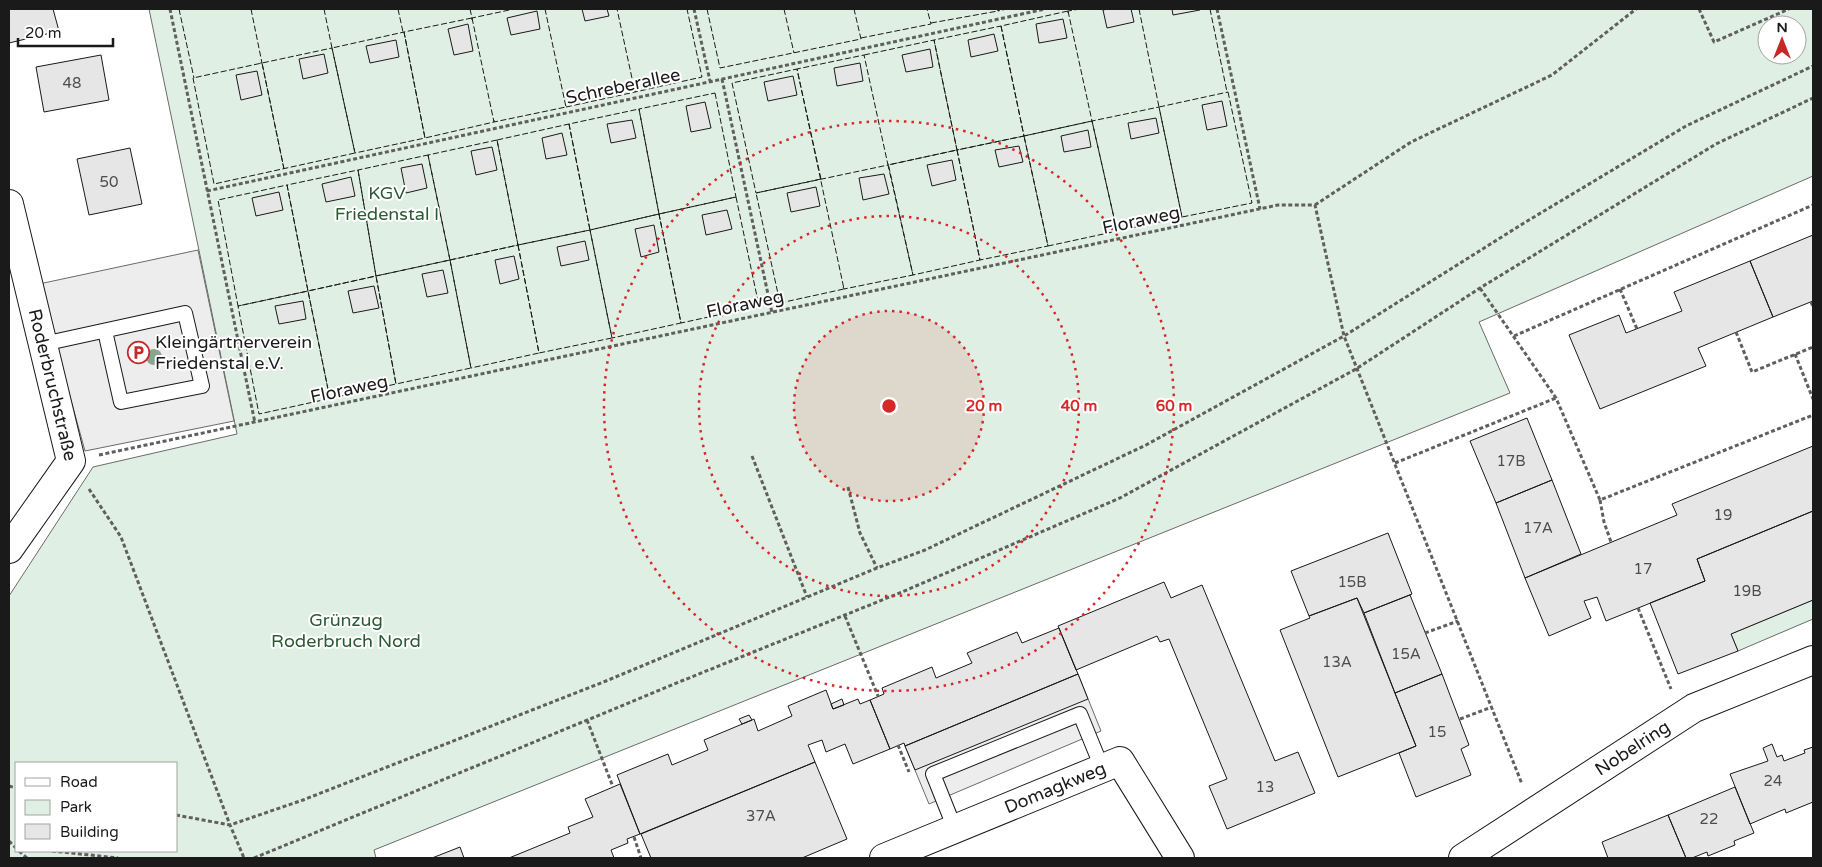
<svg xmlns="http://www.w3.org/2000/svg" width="1822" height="867" viewBox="0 0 1822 867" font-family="'Varela Round',sans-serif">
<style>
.green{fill:#e0efe3;stroke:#6a6a6a;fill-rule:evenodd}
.parking{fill:#ededed;stroke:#6a6a6a}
.building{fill:#e6e6e6;stroke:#1a1a1a}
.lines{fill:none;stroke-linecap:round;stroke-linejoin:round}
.service-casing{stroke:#1a1a1a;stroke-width:16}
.minor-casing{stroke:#1a1a1a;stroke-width:30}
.tertiary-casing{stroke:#1a1a1a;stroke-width:30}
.path{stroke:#5f5f5f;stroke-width:3;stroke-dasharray:4 2.5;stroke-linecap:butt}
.service{stroke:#fff;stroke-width:14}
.minor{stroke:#fff;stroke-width:28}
.tertiary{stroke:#fff;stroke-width:28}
.fence{stroke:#1a1a1a;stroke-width:1;stroke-dasharray:6 2.5;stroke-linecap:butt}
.tree{fill:#8aa48f}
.ring{fill:none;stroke:#d62828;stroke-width:2.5;stroke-dasharray:2.5 5}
.labels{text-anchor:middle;stroke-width:4;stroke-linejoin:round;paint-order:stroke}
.number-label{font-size:15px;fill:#4d4d4d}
.street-label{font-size:18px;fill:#1a1a1a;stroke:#fff}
.park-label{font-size:18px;fill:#2b5a34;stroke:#fff}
.poi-label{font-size:18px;fill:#1a1a1a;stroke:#fff;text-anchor:start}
.centre{fill:#d62828;stroke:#fff;stroke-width:2.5}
.ring-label{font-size:15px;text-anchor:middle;font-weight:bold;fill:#d62828;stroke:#fff;stroke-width:4;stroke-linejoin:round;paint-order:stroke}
</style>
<rect width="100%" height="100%" fill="#fff"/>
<path class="green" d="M149,9H1813V176L1479,322L1510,393L374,850L376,858H9V596L93,467L237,434ZM1767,25H1797V55H1767ZM16,763H176V851H16Z
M1813,600V619L1738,651L1731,634Z"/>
<path class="parking" d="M198,250L234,421L85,451L39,284Z
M1078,674L1101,731L929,804L905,746Z"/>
<path class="building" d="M9,9H53L59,31L9,43Z
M582,9H607L609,16L585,21Z
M1108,9H1131L1134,22L1107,28L1103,10Z
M1172,9H1200V10L1173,15Z
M537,11L540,29L511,35L507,18Z
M1063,19L1067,38L1039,43L1036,24Z
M468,24L473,51L454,55L448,29Z
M994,34L998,51L971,57L968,40Z
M396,40L399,57L370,63L366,46Z
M930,49L933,67L906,72L902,55Z
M324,54L328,73L303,79L299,59Z
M101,55L109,100L44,112L36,67Z
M860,63L863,81L837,86L834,68Z
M257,71L262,95L241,100L236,75Z
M793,76L797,95L768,101L764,82Z
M1222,101L1227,126L1207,130L1202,105Z
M705,102L711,128L691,132L686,106Z
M1156,118L1159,133L1131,139L1128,123Z
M632,120L636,138L611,143L607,124Z
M1088,130L1091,147L1064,152L1061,136Z
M562,133L567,155L546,159L542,138Z
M1019,146L1023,162L999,167L995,150Z
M492,147L497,170L476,175L471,151Z
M130,148L142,204L89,215L77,159Z
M952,160L956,180L932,186L927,165Z
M422,164L427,188L406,193L401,168Z
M884,174L889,194L863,200L859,178Z
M351,177L355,196L326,202L322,184Z
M816,187L820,206L791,212L787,193Z
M279,192L283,210L256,216L252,198Z
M727,210L732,229L706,235L702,215Z
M654,225L659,252L641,257L635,229Z
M1813,235V301L1773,317L1750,261Z
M585,241L589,260L561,266L557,247Z
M514,256L519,279L500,284L495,260Z
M1750,261L1773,317L1698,348L1706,366L1600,409L1569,335L1619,315L1626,333L1682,311L1674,292Z
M443,270L448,293L427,297L422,274Z
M374,286L379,308L353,313L348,291Z
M303,301L306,319L279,324L275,306Z
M1527,418L1552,480L1496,503L1470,441Z
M1813,446V511L1697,559L1705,581L1606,621L1597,597L1584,601L1591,618L1549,636L1525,578L1677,515L1672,504Z
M1552,480L1581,554L1525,578L1496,503Z
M1813,511V600L1731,634L1738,651L1678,674L1650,603L1705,581L1697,559Z
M1388,533L1412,594L1364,613L1357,598L1309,616L1291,571Z
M1164,582L1171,598L1202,585L1275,761L1298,752L1315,793L1227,829L1209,786L1227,779L1169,639L1160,642L1157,636L1076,670L1058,626Z
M1410,595L1442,674L1395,693L1364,613Z
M1357,598L1416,746L1338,777L1280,630L1310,618L1309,616Z
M1059,628L1078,674L905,746L904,743L890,749L870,700L884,694L882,688L932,667L936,678L972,663L967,653L1017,632L1022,643Z
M1078,674L1088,699L915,770L905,746Z
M1442,674L1469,745L1461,749L1471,775L1416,797L1399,753L1416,746L1395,693Z
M826,690L833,709L858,699L860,704L870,700L890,749L853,764L845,744L826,752L822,740L808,745L815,762L640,834L617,775L668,754L672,765L708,750L704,740L752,720L754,719L758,731L792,716L788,706Z
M842,699L844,705L833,709L831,704Z
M749,715L752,720L742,724L739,719Z
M1772,744L1777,757L1782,755L1784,761L1805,753L1804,750L1813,747V802L1786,813L1785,809L1750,824L1730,774L1768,761L1763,748Z
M815,762L847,839L802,858H651L641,834Z
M620,784L640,834L627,839L628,843L611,850L614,858H509L570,833L568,827L593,817L585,799Z
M1735,787L1754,833L1734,841L1735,845L1708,856L1707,852L1692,858H1686L1668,815Z
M1668,815L1686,858H1608L1602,842Z
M460,847L464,858H432Z"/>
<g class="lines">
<defs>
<path id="service" d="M43,344L185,313L202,386L121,402L105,331
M955,829L933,774L1080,714L1102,768"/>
<g id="minor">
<path id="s1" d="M884,858L1120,761L1180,858"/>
<path id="s2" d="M1463,858L1694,708L1813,660"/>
</g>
<g id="tertiary">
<path id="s3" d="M9,204L71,461L9,549"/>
</g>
</defs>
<use href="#service" class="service-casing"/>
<use href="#minor" class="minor-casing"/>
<use href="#tertiary" class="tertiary-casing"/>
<path class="path" d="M170,9L255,423
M694,9L710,81
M1217,9L1260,209
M1699,9L1714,42L1789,9
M722,79L772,313
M207,191L1045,9
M1315,205L1411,142L1552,75L1636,9
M1480,288L1556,398L1600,500L1813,415
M1620,289L1637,329
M1811,302L1813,306
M1736,332L1752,372L1813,347
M1514,336L1813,205
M1795,354L1813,399
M99,455L1278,205H1315L1344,336L1522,784
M752,456L807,597
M1395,463L1556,398
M848,487L860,533L877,568
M89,489L121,537L230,825L244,858
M1600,500L1604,522L1611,542
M1638,608L1671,689
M845,616L878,696
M1425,633L1458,621
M1460,719L1492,707
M587,720L613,787
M898,745L909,772
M9,786L16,788
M176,815L230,825L303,800L606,681L877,568L925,550L1146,445L1344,336L1524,223L1686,126L1813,66
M634,837L641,858
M9,841L16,848
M19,851L27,858
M52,851L118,858
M254,858L684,680L902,592L1120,498L1356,369L1480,288L1716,144L1813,98"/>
<use href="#service" class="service"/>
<use href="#minor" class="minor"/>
<use href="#tertiary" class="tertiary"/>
<path class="fence" d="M179,9L194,78
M251,9L262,63H260
M324,9L332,48H330
M398,9L403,32
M470,9L472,18
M707,9L720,68L861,39L854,9
M784,9L794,53
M1139,9L1159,107H1157
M1210,9L1227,92
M1068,11L1092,121L1024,136L1001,26Z
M1068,13V11L1080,9
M472,18L494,122L425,138L404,32Z
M472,20V18L514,9
M931,23L998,11V9V11L1007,9
M1001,26L1024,136L957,150L934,40Z
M404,32L425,138L355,153L332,48Z
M861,38L931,24L927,9
M864,55L934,40L957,150L888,165
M635,89V92L702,77L687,9
M1228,92L1252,203L1182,217L1159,107Z
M715,93L736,197L659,214L639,109Z
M566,107L635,92L617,9
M639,109L659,214L590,230L569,124Z
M494,120V122L566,107L545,9
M569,124L590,230L518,245L497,140Z
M1024,136L1048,246L980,260L957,150Z
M497,140L518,245L450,260L428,155Z
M957,150L980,260L913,275L888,165Z
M428,155L450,260L376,276L358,170Z
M284,169L262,63L193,78L214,184L355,153L332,48L262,63L284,169
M358,170L376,276L308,291L287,185Z
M821,179L797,69L864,55L888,165L756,193L732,83L797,69L844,289L780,303L756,193L821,179
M287,185L308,291L238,306L218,200Z
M736,197L759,306L681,323L659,214Z
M659,214L681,323L612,338L590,230Z
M590,230L612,338L539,353L518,245Z
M1117,231L1092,121L1159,107L1182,217L1048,246L1024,136L1092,121L1117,231
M518,245L539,353L471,368L450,260Z
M450,260L471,368L396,384L376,276Z
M843,287L844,289L913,275L888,163
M330,399L308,291L238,306L259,414L396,384L376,276L308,291L330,399"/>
</g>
<circle class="tree" cx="154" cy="357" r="8"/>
<circle cx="889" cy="406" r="95" fill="#d62828" fill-opacity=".12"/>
<g class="ring">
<circle cx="889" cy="406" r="95"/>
<circle cx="889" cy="406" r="190"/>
<circle cx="889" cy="406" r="285"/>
</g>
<defs>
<symbol id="parking-ring" viewBox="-11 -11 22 22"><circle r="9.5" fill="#fff" stroke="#c62828" stroke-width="1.5"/><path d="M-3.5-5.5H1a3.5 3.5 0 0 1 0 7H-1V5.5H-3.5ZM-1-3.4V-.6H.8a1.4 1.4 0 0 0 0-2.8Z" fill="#c62828"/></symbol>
</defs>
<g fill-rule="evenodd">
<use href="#parking-ring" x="126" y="340" width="25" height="25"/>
</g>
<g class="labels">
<g class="number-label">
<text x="72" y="88">48</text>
<text x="109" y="187">50</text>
<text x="1511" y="466">17B</text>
<text x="1723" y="520">19</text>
<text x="1538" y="533">17A</text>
<text x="1643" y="574">17</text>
<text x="1352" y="587">15B</text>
<text x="1747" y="596">19B</text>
<text x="1406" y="659">15A</text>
<text x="1337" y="667">13A</text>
<text x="1437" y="737">15</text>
<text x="1773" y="786">24</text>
<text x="1265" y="792">13</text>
<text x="761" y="821">37A</text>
<text x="1709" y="824">22</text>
</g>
<g class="street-label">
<text transform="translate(623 86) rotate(-12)" y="6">Schreberallee</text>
<text transform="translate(1141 220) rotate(-12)" y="6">Floraweg</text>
<text transform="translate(745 304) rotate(-12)" y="6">Floraweg</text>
<text dy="6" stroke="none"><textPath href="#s3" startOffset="186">Roderbruchstraße</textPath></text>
<text transform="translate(349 389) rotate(-12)" y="6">Floraweg</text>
<text dy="6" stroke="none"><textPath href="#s2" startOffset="202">Nobelring</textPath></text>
<text dy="6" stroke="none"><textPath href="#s1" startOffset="185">Domagkweg</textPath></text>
</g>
<g class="park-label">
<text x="387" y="199">KGV<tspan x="387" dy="21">Friedenstal I</tspan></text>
<text x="346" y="626">Grünzug<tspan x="346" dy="21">Roderbruch Nord</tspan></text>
</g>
<g class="poi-label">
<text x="155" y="348">Kleingärtnerverein<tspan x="155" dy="21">Friedenstal e.V.</tspan></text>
</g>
</g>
<circle cx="889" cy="406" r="8" class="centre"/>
<g class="ring-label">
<text x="984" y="411">20 m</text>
<text x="1079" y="411">40 m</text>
<text x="1174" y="411">60 m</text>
</g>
<rect width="1822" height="867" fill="none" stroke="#1a1a1a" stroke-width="20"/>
<rect x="15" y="762" width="162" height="90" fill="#ffffff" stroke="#a3a3a3"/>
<rect x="25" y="778" width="25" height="8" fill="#ffffff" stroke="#a3a3a3"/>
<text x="60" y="787" font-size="15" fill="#1a1a1a">Road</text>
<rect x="25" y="800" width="25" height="15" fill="#e0efe3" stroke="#a3a3a3"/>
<text x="60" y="812" font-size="15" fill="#1a1a1a">Park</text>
<rect x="25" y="824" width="25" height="15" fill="#e6e6e6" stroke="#a3a3a3"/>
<text x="60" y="837" font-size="15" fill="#1a1a1a">Building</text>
<g transform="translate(1782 40)"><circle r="24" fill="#ffffff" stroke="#a3a3a3"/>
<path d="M0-4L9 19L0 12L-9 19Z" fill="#c62828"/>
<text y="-8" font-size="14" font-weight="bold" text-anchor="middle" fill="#1a1a1a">N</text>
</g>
<path d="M18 38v8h95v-8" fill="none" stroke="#1a1a1a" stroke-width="2.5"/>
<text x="25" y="38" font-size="15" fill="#1a1a1a" stroke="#ffffff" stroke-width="4" paint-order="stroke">20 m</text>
</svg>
